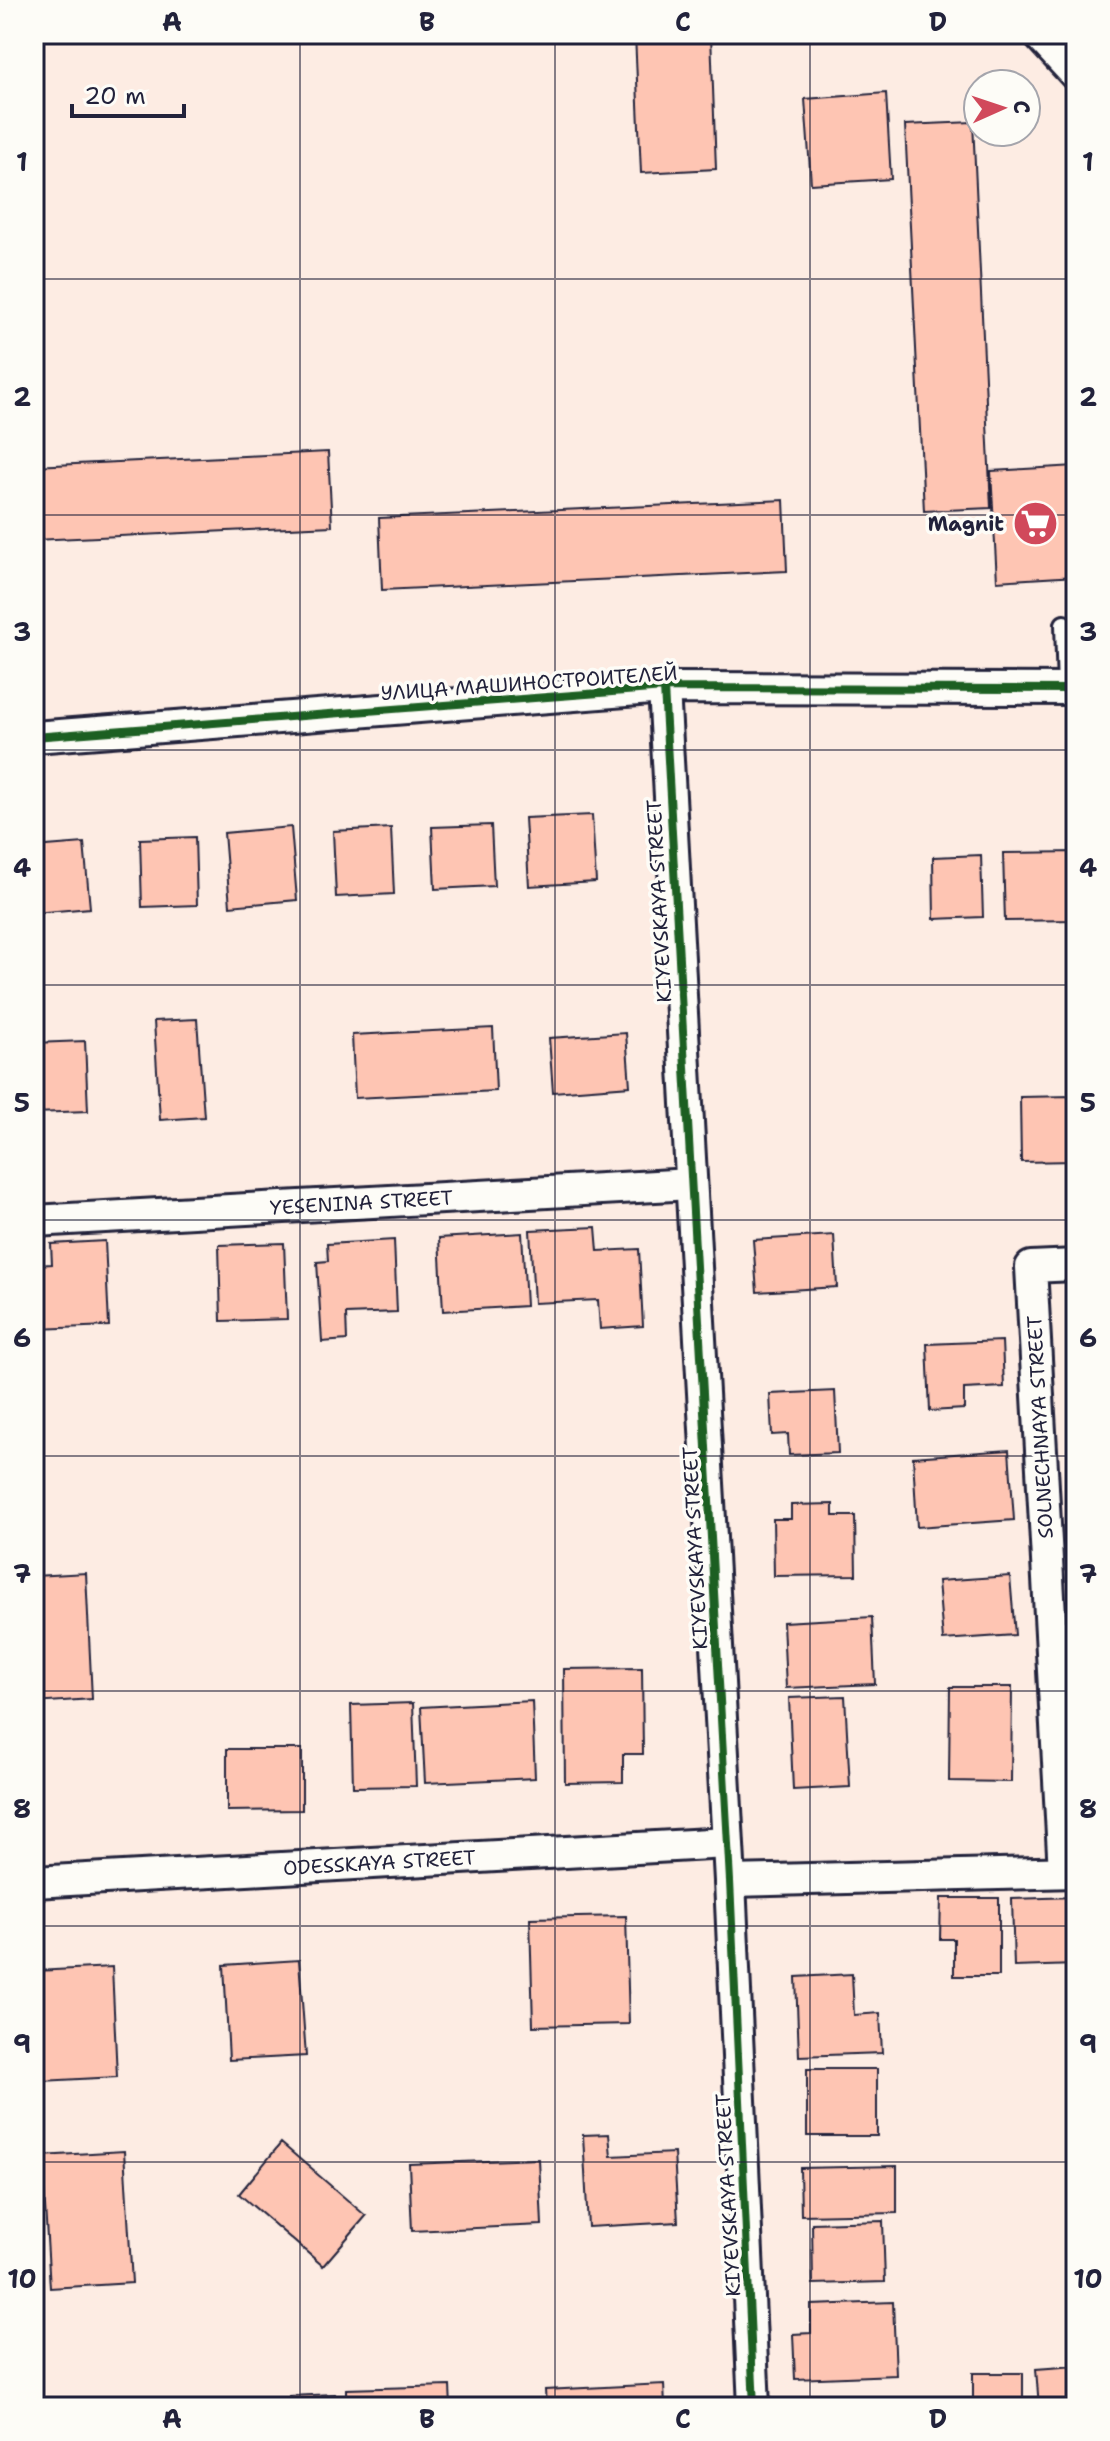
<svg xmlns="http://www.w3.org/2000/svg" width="1110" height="2441" viewBox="0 0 1110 2441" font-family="'Shantell Sans',sans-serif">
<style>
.building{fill:#fec5b3;stroke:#22223b;stroke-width:2}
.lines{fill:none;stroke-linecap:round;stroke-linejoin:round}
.lane-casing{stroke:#22223b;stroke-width:22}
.street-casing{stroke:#22223b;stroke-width:36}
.lane{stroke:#fdfcf7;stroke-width:16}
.street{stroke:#fdfcf7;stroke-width:30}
.cycleway-casing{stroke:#fdfcf7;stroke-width:13}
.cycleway{stroke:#1b5e20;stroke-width:8}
.grid{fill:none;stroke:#22223b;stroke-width:2;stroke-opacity:0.55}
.labels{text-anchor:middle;stroke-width:7;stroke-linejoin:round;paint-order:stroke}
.poi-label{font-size:20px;font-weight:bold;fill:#22223b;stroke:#fdfcf7;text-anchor:end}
.street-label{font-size:20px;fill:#22223b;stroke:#fdfcf7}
.neatline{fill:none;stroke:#22223b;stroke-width:3}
.grid-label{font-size:26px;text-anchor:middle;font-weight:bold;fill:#22223b}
</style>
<rect width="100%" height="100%" fill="#fdece3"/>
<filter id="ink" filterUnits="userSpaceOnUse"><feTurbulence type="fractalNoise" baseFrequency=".0125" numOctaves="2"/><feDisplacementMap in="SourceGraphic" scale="16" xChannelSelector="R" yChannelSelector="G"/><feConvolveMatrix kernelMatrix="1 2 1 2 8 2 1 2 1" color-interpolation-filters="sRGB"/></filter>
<g filter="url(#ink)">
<path class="building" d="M635,34H711L716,169L641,173Z
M886,93L891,179L811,184L805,99Z
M973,122L991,508L924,511L905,125Z
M328,452L332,526L34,540V466Z
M1076,466V576L997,581L991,471Z
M784,500L787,571L382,590L379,518Z
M592,815L596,882L529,886L525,818Z
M491,825L494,886L435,889L432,827Z
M291,827L297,900L230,906L224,833Z
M391,828L394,894L336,897L333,831Z
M195,837L197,905L142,907L140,839Z
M84,843L90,908L34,913V847Z
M1076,852V920L1005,921L1003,853Z
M981,855L983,917L934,919L933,857Z
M197,1019L204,1117L160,1120L154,1021Z
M493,1028L496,1091L355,1098L352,1035Z
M626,1033L630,1086L553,1092L549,1038Z
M85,1041L88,1111L34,1113V1043Z
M1073,1096L1074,1161L1021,1162L1020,1097Z
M596,1227L598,1251L639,1249L643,1326L600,1329L598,1300L534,1303L530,1230Z
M522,1233L526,1306L443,1311L439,1238Z
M834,1235L837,1287L757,1292L753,1240Z
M394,1240L397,1312L346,1314L347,1340L322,1342L317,1262L328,1261L327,1244Z
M105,1241L109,1326L38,1329L35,1265L52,1264L51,1244Z
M284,1243L287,1319L221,1321L219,1245Z
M1002,1341L1004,1387L964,1389V1409L930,1411L927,1344Z
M835,1391L838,1453L789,1455L788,1434L772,1435L770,1394Z
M1009,1450L1014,1520L917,1527L913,1457Z
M833,1504V1516H855L856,1575L774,1576L773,1519H791V1505Z
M86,1573L92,1699L34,1703V1576Z
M1010,1576L1015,1635L943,1640L938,1581Z
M872,1617L875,1684L786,1688L783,1622Z
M642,1668L643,1754H623V1782L565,1783L564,1669Z
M950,1687H1012L1011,1782L949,1781Z
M845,1696L850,1787L793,1790L789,1698Z
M532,1701L535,1778L425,1783L421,1707Z
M413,1703L416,1786L353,1787L351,1705Z
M227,1749H302V1810L227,1811Z
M1076,1897V1965L1014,1967L1012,1899Z
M941,1898H999V1976H954V1939H940Z
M626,1916L629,2024L533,2026L530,1918Z
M299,1960L306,2056L229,2060L224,1965Z
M112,1967L117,2077L42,2081L36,1971Z
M852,1974L854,2015L880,2013L882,2053L799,2056L796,1977Z
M807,2069H877V2136H807Z
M609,2134L611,2156L674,2153L678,2222L588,2227L583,2135Z
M281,2143L366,2216L323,2266L239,2194Z
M124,2151L132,2283L50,2288L42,2156Z
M539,2159L542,2225L412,2231L409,2164Z
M897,2166V2213L801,2215L800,2168Z
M883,2221L885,2282L813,2284L812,2223Z
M893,2302L896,2375L795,2379L793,2334L811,2333V2305Z
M1076,2366V2407H1039L1036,2369Z
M973,2373H1023V2407H973Z
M664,2384L665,2407H546L545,2390Z
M450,2386L451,2407H346V2389Z
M335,2394L336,2407H289V2396Z
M113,2399L114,2407H55L54,2404Z"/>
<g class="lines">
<defs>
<path id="lane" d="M1064,624L1066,689"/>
<g id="street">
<path d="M1038,34L1076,75"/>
<path d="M664,688L730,1881L754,2407"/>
<path d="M34,737L664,688L1076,689"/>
<path id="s1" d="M34,1221L691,1184"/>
<path d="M1064,1872L1031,1267L1076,1265"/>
<path d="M730,1881L1076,1872"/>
<path id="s2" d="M34,1882L727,1843"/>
</g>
</defs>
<use href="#lane" class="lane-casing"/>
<use href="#street" class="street-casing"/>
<use href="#lane" class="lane"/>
<use href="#street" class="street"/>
<defs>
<path id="cycleway" d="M664,688L730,1881L754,2407
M34,737L664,688L1076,689"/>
</defs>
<use href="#cycleway" class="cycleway-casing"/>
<use href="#cycleway" class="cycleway"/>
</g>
</g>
<path class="grid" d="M300,34V2407M555,34V2407M810,34V2407M34,279H1076M34,515H1076M34,750H1076M34,985H1076M34,1220H1076M34,1456H1076M34,1691H1076M34,1926H1076M34,2162H1076"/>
<defs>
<symbol id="supermarket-disc" viewBox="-11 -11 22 22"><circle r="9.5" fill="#d1495b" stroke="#fdfcf7"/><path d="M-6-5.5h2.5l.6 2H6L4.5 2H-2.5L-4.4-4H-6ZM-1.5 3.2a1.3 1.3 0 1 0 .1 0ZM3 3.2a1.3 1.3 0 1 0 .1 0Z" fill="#fff"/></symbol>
</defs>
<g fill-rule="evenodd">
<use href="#supermarket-disc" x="1010" y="498" width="51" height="51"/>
</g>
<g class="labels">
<g class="poi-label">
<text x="1004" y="531">Magnit</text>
</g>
<g class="street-label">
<text transform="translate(529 683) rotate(-4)" y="7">УЛИЦА МАШИНОСТРОИТЕЛЕЙ</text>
<text transform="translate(659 901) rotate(-93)" y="7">KIYEVSKAYA STREET</text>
<text dy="7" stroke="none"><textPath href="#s1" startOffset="328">YESENINA STREET</textPath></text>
<text transform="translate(1040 1427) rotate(-93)" y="7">SOLNECHNAYA STREET</text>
<text transform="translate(695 1548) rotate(-93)" y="7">KIYEVSKAYA STREET</text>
<text dy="7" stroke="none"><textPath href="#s2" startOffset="346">ODESSKAYA STREET</textPath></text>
<text transform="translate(728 2195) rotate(-93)" y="7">KIYEVSKAYA STREET</text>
</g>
</g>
<rect width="1110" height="2441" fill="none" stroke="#fdfcf7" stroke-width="88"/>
<g transform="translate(1002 108) rotate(87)"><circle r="38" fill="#fdfcf7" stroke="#a5a5ac" stroke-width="2"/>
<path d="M0-6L14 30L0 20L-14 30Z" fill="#d1495b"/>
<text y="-12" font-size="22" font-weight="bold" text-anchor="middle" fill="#22223b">С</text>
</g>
<path d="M72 104v12h112v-12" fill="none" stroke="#22223b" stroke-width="4"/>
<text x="84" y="104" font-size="24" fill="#22223b" stroke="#fdfcf7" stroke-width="6" paint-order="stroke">20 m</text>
<rect x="44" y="44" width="1022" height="2353" class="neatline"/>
<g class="grid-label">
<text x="172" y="31">A</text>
<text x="427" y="31">B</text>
<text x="683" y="31">C</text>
<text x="938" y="31">D</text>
<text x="22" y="171">1</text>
<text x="1088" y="171">1</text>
<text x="22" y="406">2</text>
<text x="1088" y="406">2</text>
<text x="22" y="641">3</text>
<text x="1088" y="641">3</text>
<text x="22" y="877">4</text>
<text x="1088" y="877">4</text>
<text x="22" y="1112">5</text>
<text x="1088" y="1112">5</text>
<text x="22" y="1347">6</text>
<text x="1088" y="1347">6</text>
<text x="22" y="1583">7</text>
<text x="1088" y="1583">7</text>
<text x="22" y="1818">8</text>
<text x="1088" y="1818">8</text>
<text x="22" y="2053">9</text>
<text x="1088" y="2053">9</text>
<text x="22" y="2288">10</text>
<text x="1088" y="2288">10</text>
<text x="172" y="2428">A</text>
<text x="427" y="2428">B</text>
<text x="683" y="2428">C</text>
<text x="938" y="2428">D</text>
</g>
</svg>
